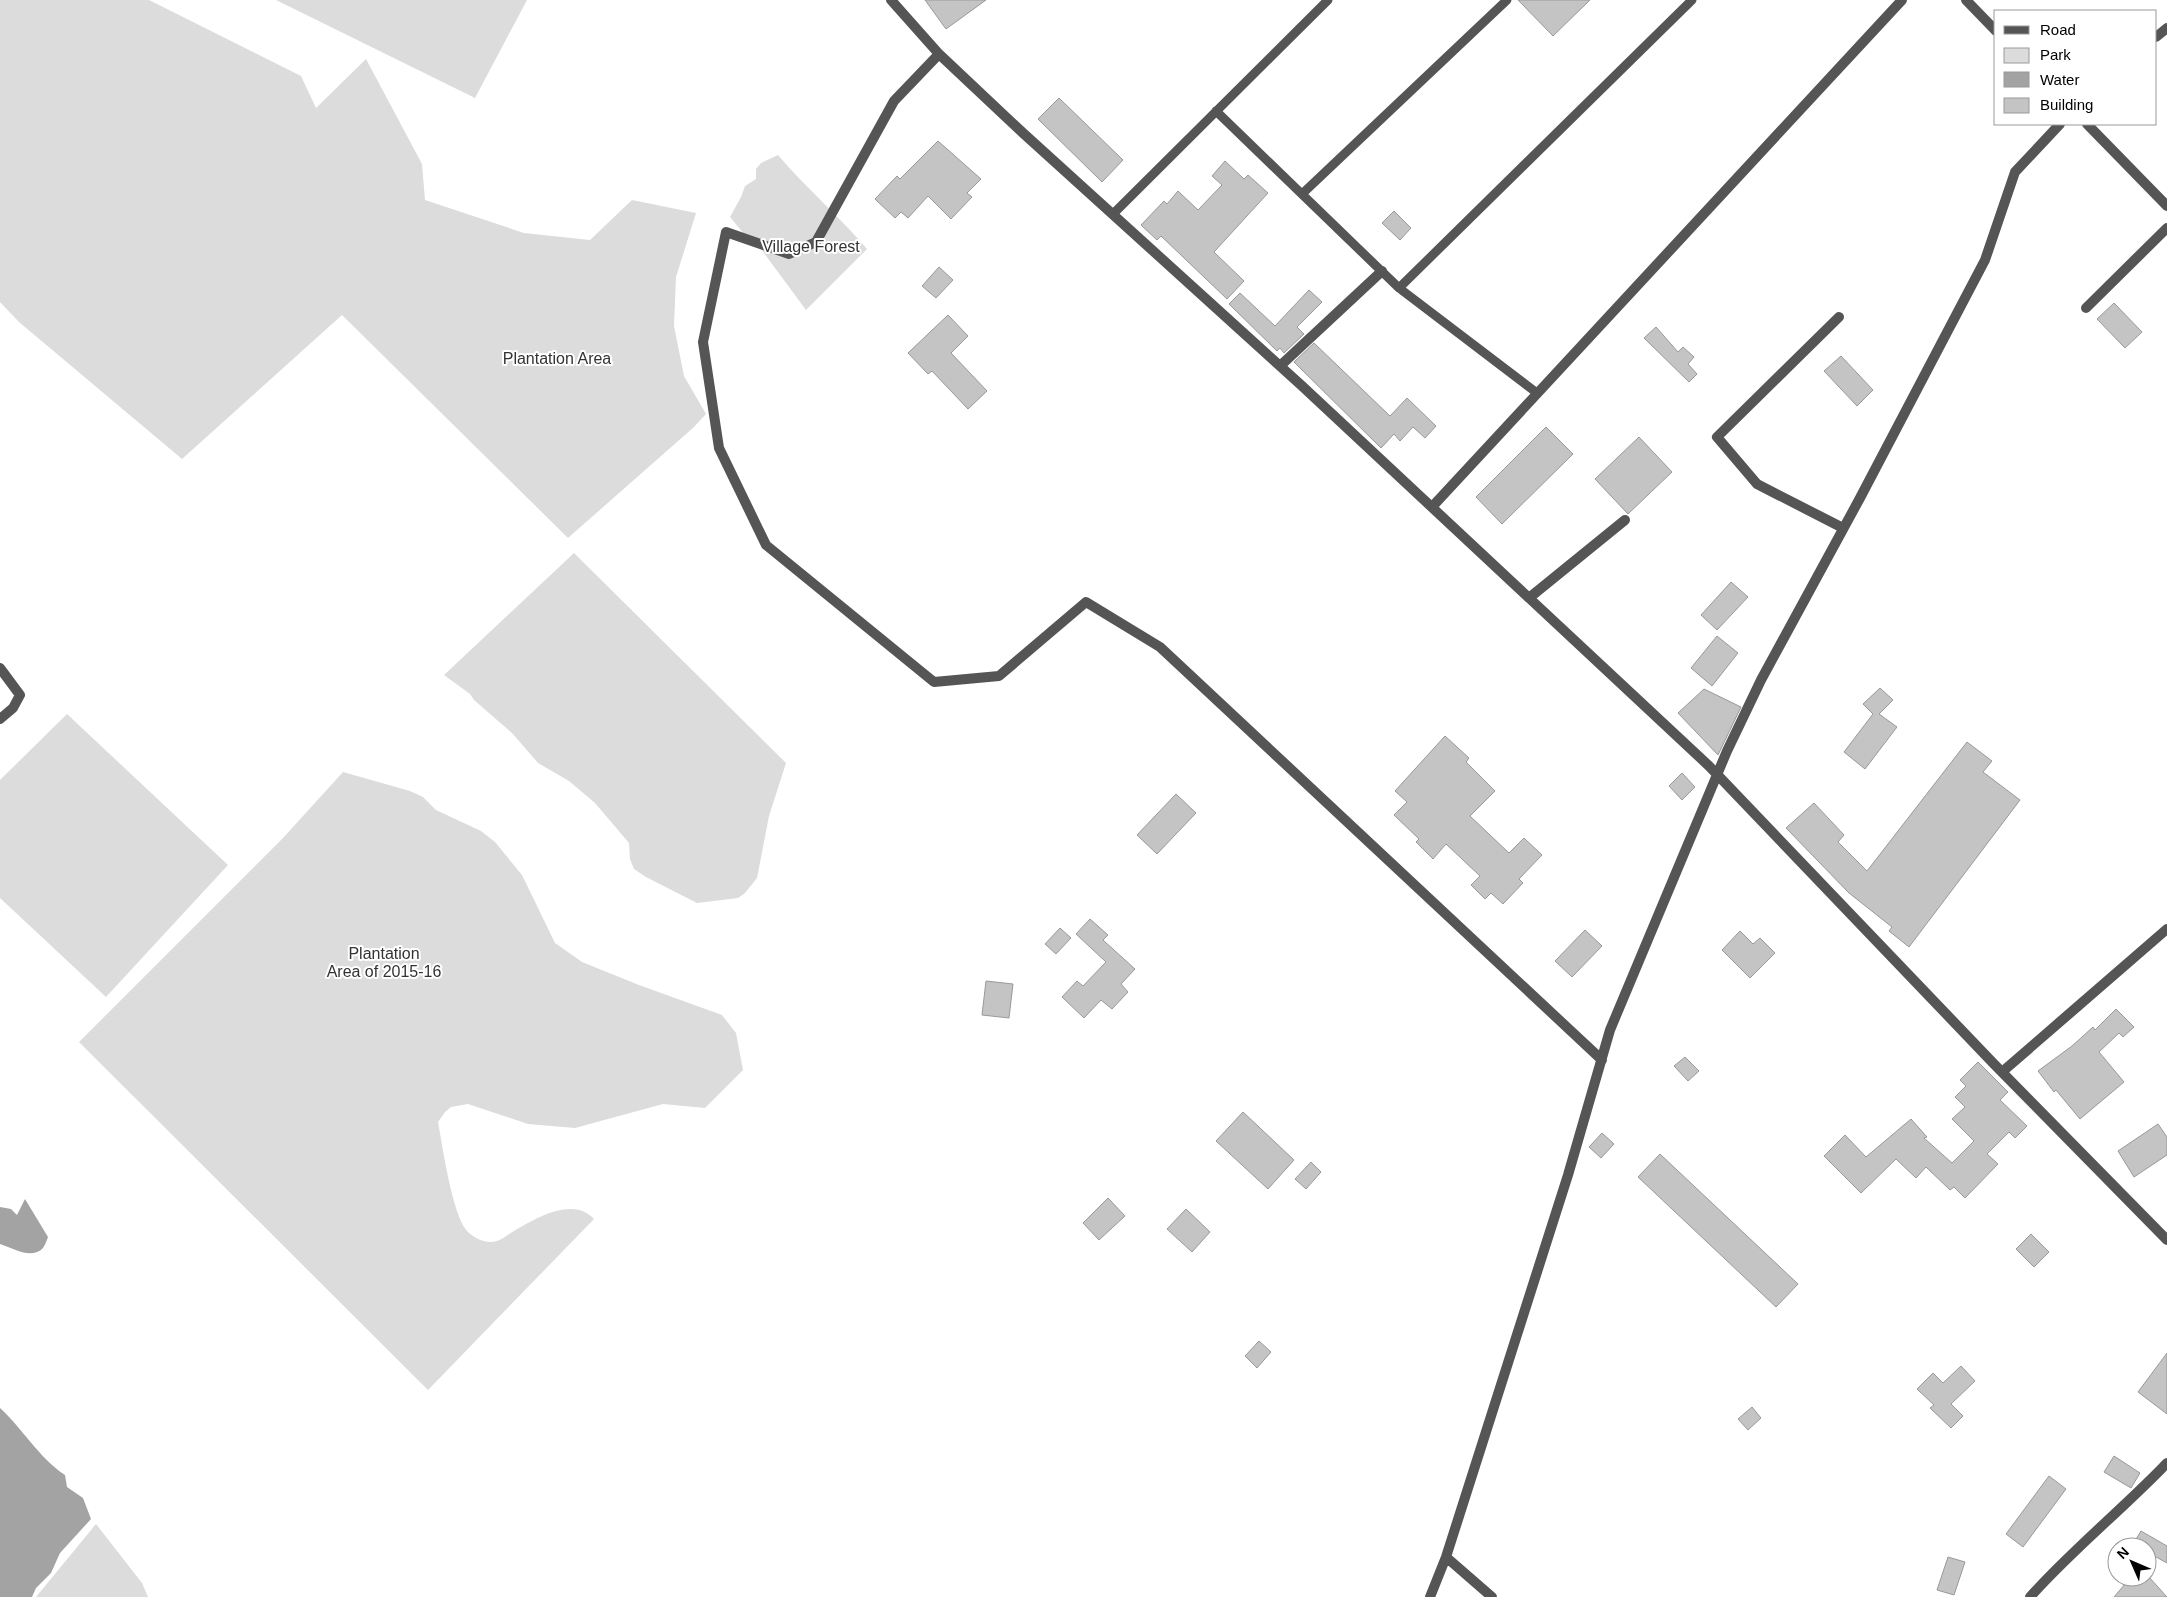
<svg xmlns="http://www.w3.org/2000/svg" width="2167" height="1597" viewBox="0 0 2167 1597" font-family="Arial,sans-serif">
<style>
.green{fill:#dcdcdc}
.water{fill:#a3a3a3}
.building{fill:#c4c4c4;stroke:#999}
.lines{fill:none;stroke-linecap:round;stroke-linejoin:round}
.lane{stroke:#555;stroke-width:9}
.street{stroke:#555;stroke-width:10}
.labels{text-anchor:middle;stroke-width:4;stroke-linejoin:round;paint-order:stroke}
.park-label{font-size:16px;fill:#333;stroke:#fff}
</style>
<rect width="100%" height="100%" fill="#fff"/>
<path class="green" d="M0,0H149L301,76L316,108L366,59L422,164L425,200L524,233L590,240L632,200L696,213L676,277L674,326L684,376L706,414L694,427L568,538L342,315L182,459L19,322L0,302Z
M276,0H527L475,98Z
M778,155C806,188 839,216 867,249L806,310L761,249L744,234L730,217L741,197L745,186L756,179V169L761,163Z
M574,553L786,763L769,816L757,878L745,893L738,898L697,903L646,877L634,869L630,859L629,843L595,803L569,781L538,763L512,733L474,700L470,694L444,675Z
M67,714L228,865L106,997L0,898V780Z
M343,772L410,791L423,797L436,810L481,831L495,842L522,875L555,943L582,962L639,985L722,1015L736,1033L743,1070L705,1108L663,1104L575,1128L528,1124L468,1104L451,1107L445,1112L438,1122C443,1149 451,1205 464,1227C470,1237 486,1245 497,1241C503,1239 509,1234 514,1231C536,1218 573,1196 594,1219L428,1390L79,1042L283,838Z
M96,1524L142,1583L148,1597H36Z"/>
<path class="water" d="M25,1199L48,1237C47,1240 45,1245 43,1248C32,1260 12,1248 0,1244V1207L11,1209L17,1215Z
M0,1408C23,1429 39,1458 65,1475L67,1487L83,1498L91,1519L60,1553L51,1573L36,1588L32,1597H0Z"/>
<path class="building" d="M925,0H986L946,29Z
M1518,0H1590L1553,36Z
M1059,98L1123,160L1102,182L1038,119Z
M938,141L981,179L967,193L972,197L951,219L928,196L908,218L901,212L895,218L875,199L897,176L900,179Z
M1225,161L1244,179L1248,175L1268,193L1214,252L1244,281L1227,299L1161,236L1157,240L1141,225L1164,201L1167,204L1178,191L1198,210L1222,185L1212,176Z
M1394,211L1411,228L1400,240L1382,223Z
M939,267L953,280L936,298L922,286Z
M1309,290L1322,302L1297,327L1304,334L1284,353L1280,348L1277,351L1229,304L1240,293L1275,326Z
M2114,303L2142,332L2125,348L2097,319Z
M948,315L968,336L951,353L987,391L968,409L932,371L928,374L908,353Z
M1656,327L1678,352L1683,347L1694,357L1688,364L1697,374L1689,382L1644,338Z
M1314,343L1390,416L1407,398L1436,426L1425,438L1413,427L1400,441L1394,434L1381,448L1294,362Z
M1841,356L1873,390L1857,406L1824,371Z
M1546,427L1573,454L1502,524L1476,497Z
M1639,437L1672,472L1628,514L1595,479Z
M1731,582L1748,597L1717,630L1701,615Z
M1717,636L1738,653L1712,686L1691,668Z
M1880,688L1893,700L1879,714L1897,727L1865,769L1844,752L1873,714L1863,704Z
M1704,689L1741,707L1718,755L1678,713Z
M1445,736L1469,758L1466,762L1495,791L1470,816L1509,853L1524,838L1542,855L1519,879L1523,883L1503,904L1491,893L1485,899L1471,885L1480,876L1446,844L1433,859L1416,842L1419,839L1394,815L1407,802L1395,791Z
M1967,742L1992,761L1983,772L2020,800L1909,947L1889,931L1892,927L1849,893L1786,828L1814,803L1844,835L1838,842L1867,871Z
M1682,773L1695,787L1682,800L1669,786Z
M1176,794L1196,813L1157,854L1137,835Z
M1090,919L1108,935L1103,940L1135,969L1121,984L1128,992L1112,1009L1101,1000L1084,1018L1062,997L1077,981L1083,986L1106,962L1076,934Z
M1060,928L1071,938L1056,954L1045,944Z
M1585,930L1602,946L1572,977L1555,961Z
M1740,931L1753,944L1760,938L1775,953L1750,978L1722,950Z
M986,981L1013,984L1009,1018L982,1015Z
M2116,1009L2134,1027L2123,1037L2119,1033L2099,1052L2124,1082L2080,1119L2056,1090L2054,1092L2038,1071L2072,1046L2093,1027L2095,1030Z
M1685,1057L1699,1071L1688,1081L1674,1066Z
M1978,1062L2008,1092L2000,1100L2027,1126L2015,1138L2009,1132L1987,1154L1998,1164L1965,1198L1954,1187L1950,1190L1926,1167L1916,1178L1896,1159L1861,1193L1824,1156L1845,1135L1866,1157L1911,1119L1927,1137L1924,1138L1952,1163L1974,1141L1952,1119L1965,1107L1955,1097L1966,1086L1960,1080Z
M1243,1112L1294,1160L1268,1189L1216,1141Z
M2158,1124L2167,1137V1155L2134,1177L2118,1151Z
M1602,1133L1614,1144L1601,1158L1589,1147Z
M1660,1154L1798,1284L1776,1307L1638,1177Z
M1311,1162L1321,1172L1306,1189L1295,1179Z
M1108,1198L1125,1216L1099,1240L1083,1223Z
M1186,1209L1210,1232L1192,1252L1167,1229Z
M2031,1234L2049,1252L2034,1267L2016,1249Z
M1259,1341L1271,1352L1257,1368L1245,1356Z
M2167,1353V1414L2138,1392Z
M1961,1366L1975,1381L1951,1404L1963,1416L1951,1428L1930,1408L1934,1405L1917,1389L1933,1373L1943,1383Z
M1752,1407L1761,1418L1748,1430L1738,1419Z
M2114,1456L2140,1473L2131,1488L2104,1472Z
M2049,1476L2066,1489L2023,1547L2006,1534Z
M2141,1531L2167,1546V1563L2147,1552V1547H2138L2133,1544Z
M1948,1557L1965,1562L1954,1595L1937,1590Z
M2131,1577H2149L2167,1597H2114Z"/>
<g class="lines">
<path class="lane" d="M1216,111L1399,288L1537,393
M1302,194L1507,0
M1114,213L1328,0
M1399,288L1692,0"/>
<path class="street" d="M891,0L939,54L1023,133L1301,385L1709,766L1994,1064L2167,1240
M1966,0L1996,31
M2156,37L2167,28
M939,54L894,101L816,242L789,254L726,232L703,342L719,448L766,545L934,682L999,676L1086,602L1160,647L1602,1060
M2087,124L2167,206
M2086,308L2167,228
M1839,317L1717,437L1757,484L1843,528
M1280,366L1382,271
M1432,507L1902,0
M1529,598L1625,520
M0,668L20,695L13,708L0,719
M2002,1072L2167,929
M1446,1557L1492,1597
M1430,1597L1446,1557L1568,1175L1610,1030L1727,751L1761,680L1860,498L1985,260L2015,172L2060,124
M2030,1597C2073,1549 2123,1509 2167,1463"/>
</g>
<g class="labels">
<g class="park-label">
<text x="811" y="252">Village Forest</text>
<text x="557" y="364">Plantation Area</text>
<text x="384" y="959">Plantation<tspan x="384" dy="18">Area of 2015-16</tspan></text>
</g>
</g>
<rect x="1994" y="10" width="162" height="115" fill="#ffffff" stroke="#999999"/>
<rect x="2004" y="26" width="25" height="8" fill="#555555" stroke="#999999"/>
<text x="2040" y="35" font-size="15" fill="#000000">Road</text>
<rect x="2004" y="48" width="25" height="15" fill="#dcdcdc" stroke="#999999"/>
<text x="2040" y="60" font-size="15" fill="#000000">Park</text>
<rect x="2004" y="72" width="25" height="15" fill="#a3a3a3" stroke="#999999"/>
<text x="2040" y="85" font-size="15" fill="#000000">Water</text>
<rect x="2004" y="98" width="25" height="15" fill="#c4c4c4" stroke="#999999"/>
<text x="2040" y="110" font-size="15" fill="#000000">Building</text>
<g transform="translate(2132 1562) rotate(315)"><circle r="24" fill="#ffffff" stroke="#999999"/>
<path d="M0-4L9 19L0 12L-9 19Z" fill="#000000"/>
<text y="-8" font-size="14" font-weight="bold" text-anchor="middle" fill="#000000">N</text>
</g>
</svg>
